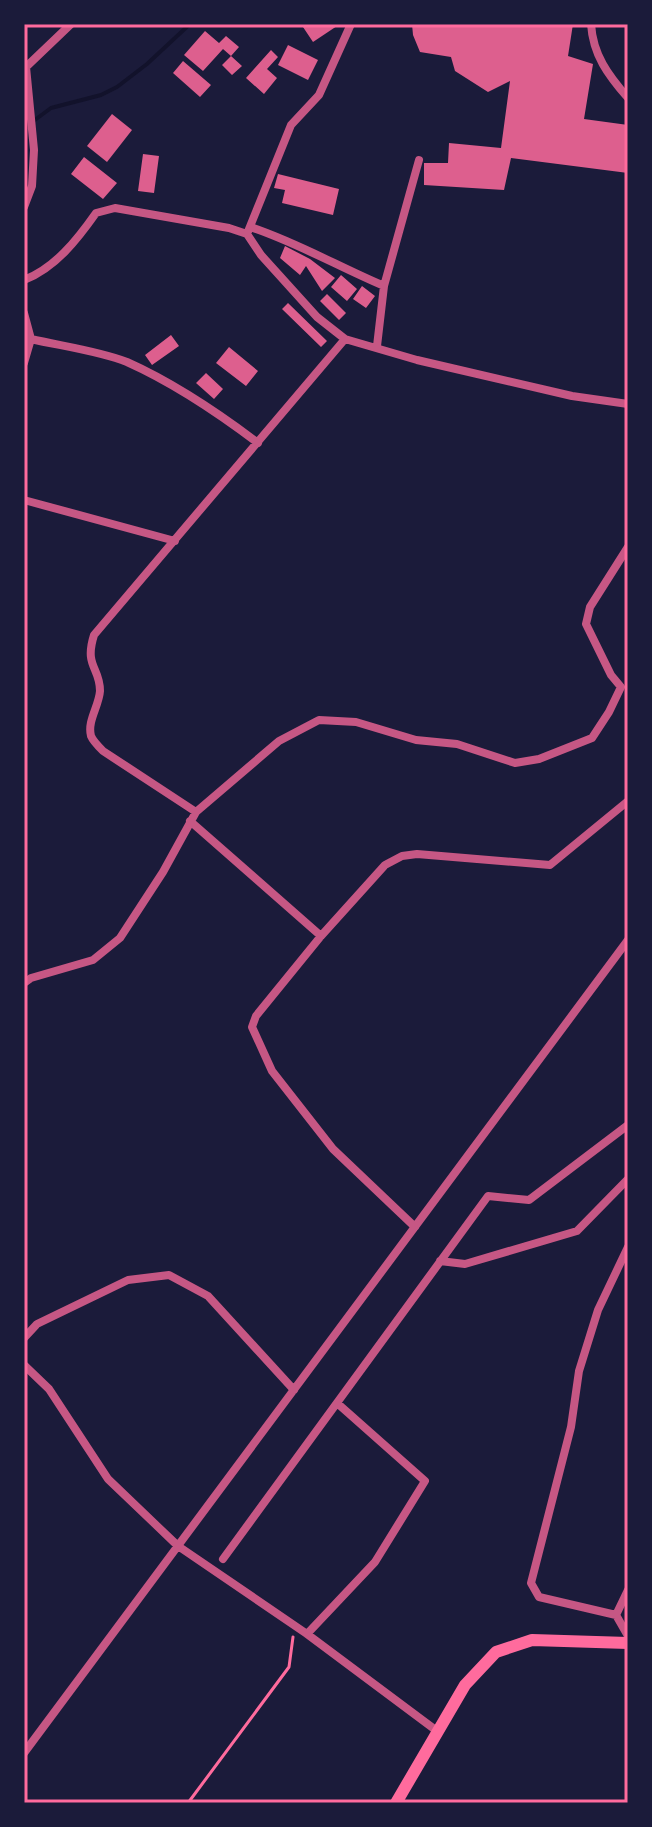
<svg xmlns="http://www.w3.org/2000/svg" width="652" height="1827" viewBox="0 0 652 1827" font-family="'IBM Plex Sans',sans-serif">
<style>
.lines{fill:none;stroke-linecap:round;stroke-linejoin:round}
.stream{stroke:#12122b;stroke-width:4}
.building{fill:#dd5f8e}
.path{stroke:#ff6b9d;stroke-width:3}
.minor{stroke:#c65784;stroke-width:8}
.primary{stroke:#ff6b9d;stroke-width:12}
.neatline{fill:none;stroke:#ff6b9d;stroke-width:3}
</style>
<rect width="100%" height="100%" fill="#1b1b3a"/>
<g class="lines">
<path class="stream" d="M24,128L51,108L101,95L117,87L147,64L190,24"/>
</g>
<path class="building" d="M301,24H336L337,26L313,42Z
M412,24H573L568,56L593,64L584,119L628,125V173L511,158L504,190L424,185V163H448L449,143L501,148L510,81L488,92L455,71L451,57L420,52L413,35Z
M205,31L219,43L226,36L239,47L231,56L223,49L203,71L184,55Z
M288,45L318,60L308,80L278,65Z
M271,50L278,57L267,69L277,78L264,94L246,78Z
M231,56L242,66L232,75L222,65Z
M183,61L211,85L200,97L173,73Z
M112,114L132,130L107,162L87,146Z
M143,154L159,156L154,193L138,191Z
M84,157L117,183L103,199L71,174Z
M278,174L339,189L333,215L282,203L285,190L274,188Z
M285,246L310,259L335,278L322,291L306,266L300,275L280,258Z
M341,275L357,289L347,301L331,287Z
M362,286L375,296L366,308L353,299Z
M327,294L346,313L339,320L320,301Z
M288,303L327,341L321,347L282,309Z
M171,335L179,346L152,365L145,355Z
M229,347L258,371L246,386L216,363Z
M206,373L223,389L214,399L196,383Z"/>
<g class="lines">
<path class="path" d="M188,1803L289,1667L293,1637"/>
<path class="minor" d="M591,24C593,55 608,75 628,98
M24,207L32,186L34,150L26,67L71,24
M250,227C296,242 339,267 384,286
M247,234L291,125L319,95L351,24
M24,280C55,268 77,240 96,213L115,208L229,228L247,234L261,255L317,317L345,339L417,360L572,396L628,404
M24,313L31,339L24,363
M31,339C61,346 99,351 127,362C174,383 217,412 258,443
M377,346L384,286L419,160
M24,500L175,541
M196,812L103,751C99,747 93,741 91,736C87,721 99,706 100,691C100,667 84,667 94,635L345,339
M190,821L321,936
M24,983L31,978L93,960L120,938L163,872L196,812L279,741L319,720L356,722L416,740L457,744L515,763L539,759L592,738L609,712L621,687L611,675L586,624L590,607L628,547
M415,1227L333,1149L272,1071L252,1027L256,1016L321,936L385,865L402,856L417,854L550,865L628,801
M440,1261L465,1264L577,1231L628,1179
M24,1338L37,1324L128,1280L169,1275L208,1296L294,1390
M24,1365L49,1389L108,1479L178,1546L307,1634L437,1731
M223,1559L488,1196L529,1200L628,1125
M628,1590L616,1615L628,1636
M616,1615L539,1597L531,1583L571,1427L579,1371L598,1310L628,1247
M307,1634L375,1562L425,1481L337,1403
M24,1753L628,940"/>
<path class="primary" d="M396,1803L465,1685L496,1652L532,1640L628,1643"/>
</g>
<rect width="652" height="1827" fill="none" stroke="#1b1b3a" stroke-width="52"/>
<rect x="26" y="26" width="600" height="1775" class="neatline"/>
</svg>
